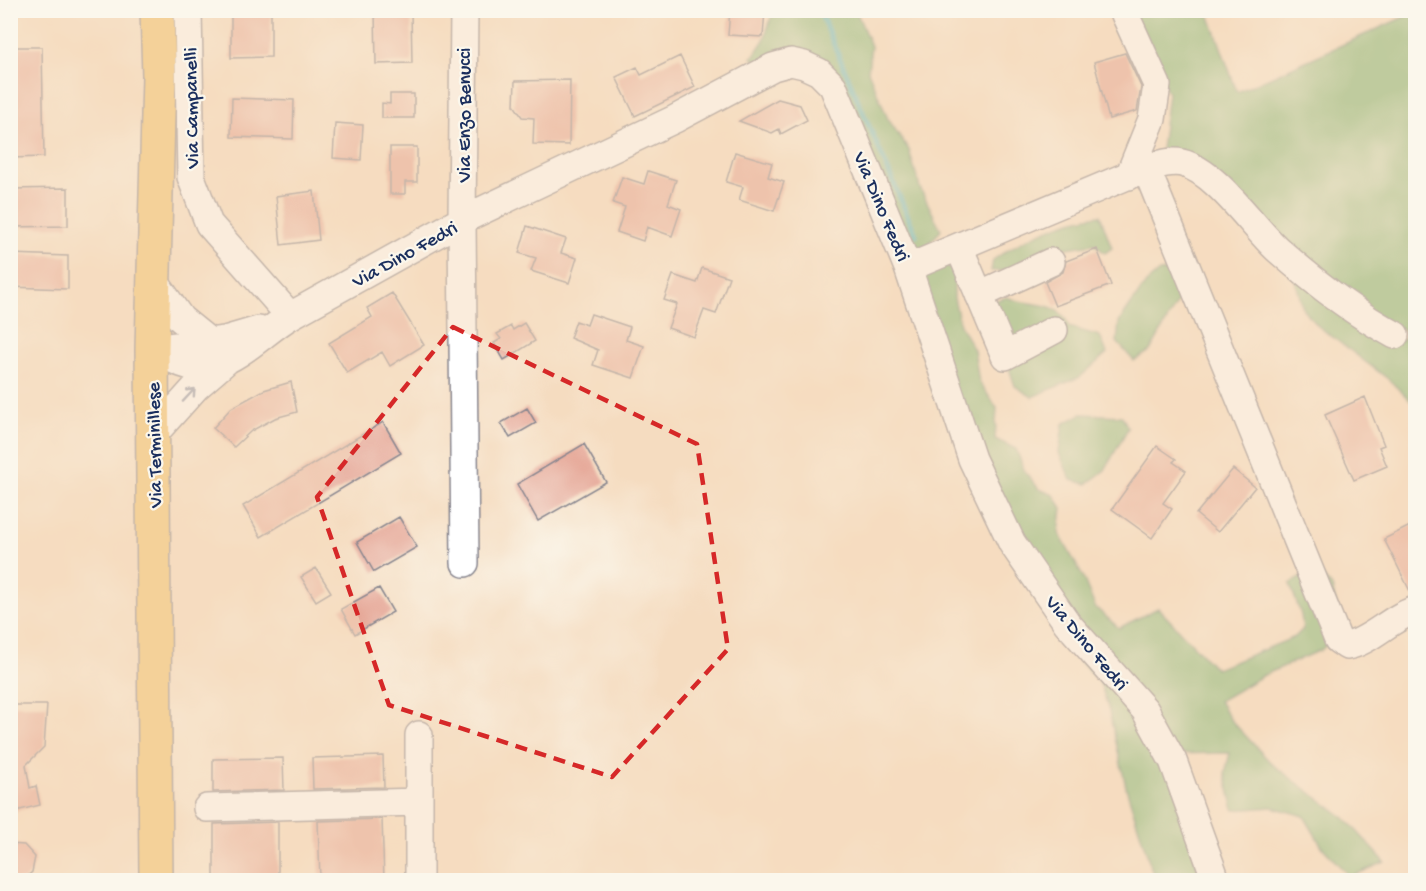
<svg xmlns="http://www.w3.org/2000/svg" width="1426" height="891" viewBox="0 0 1426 891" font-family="'Gochi Hand',sans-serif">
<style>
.forest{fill:#7db674;stroke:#4c7269;stroke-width:1.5}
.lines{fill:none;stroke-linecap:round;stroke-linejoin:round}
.stream{stroke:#44b3bd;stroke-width:5}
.building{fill:#e5a494}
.minor-casing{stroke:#88868f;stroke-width:30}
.major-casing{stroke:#88868f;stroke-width:36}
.minor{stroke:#fff;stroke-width:27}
.major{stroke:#f2c36a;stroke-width:33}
.oneway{stroke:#8d97ae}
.marked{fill:none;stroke:#d62828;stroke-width:4.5;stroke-dasharray:12 8;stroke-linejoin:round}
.labels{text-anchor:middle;stroke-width:4.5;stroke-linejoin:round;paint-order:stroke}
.street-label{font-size:20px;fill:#1b2f5e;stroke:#fbf7ec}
</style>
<rect width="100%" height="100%" fill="#fbf7ec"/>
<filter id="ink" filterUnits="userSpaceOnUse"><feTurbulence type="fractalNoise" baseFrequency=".0167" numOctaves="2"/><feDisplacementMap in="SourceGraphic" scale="12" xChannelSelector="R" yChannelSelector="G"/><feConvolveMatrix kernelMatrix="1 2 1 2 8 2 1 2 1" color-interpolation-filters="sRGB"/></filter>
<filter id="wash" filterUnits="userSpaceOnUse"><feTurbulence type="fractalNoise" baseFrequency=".008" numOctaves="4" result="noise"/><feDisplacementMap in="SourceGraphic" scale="24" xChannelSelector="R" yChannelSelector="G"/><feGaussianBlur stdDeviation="1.35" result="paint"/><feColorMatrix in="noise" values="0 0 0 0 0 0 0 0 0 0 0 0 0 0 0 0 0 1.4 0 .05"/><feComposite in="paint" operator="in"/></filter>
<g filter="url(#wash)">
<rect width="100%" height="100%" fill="#f5dcc0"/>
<path class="forest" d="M773,11H856L871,46L868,71L888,119L909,150L920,188L941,230L921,253L911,245L806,49H787L758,62L752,58L764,40Z
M1124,11H1208L1237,92L1404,17L1410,11H1415V405L1388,379L1318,326L1303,309L1294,274L1401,341L1409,334L1369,313L1184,158L1161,149L1168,93Z
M1100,215L1112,248L1105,253L1094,244L1060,249L1012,271H991L993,260C1022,239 1064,219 1100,215Z
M942,263L954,271V298L960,325L974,350L979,382L997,408L995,439L1016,449L1025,472L1039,489L1054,495L1062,508L1059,533L1083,577L1095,607L1119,628L1158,608L1216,669L1295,637L1303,629L1301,615L1290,584L1315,568L1332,587L1337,607L1347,625L1321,650L1264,675L1219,701L1230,719L1273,765L1345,818L1385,862L1350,877L1323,848L1304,816L1272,807L1234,810L1225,773L1230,753L1166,754L1201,880H1155L1127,791L1108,707L1100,683L1075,656L1051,600L987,516L914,279Z
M1173,270L1181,296L1150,351L1134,361L1117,342L1119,322L1146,283L1159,272Z
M1007,297C1029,308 1060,298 1069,327L1100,336L1107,353L1080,377L1032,397L1015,386L987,303Z
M1081,414L1122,416L1128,428L1105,470L1087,484L1071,480L1059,453L1063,424Z"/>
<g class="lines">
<path class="stream" d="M819,10L916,235"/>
</g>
<g id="blocks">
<path class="building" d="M231,10H271V57L231,58Z
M375,10H411L412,63L376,64Z
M730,10H765L763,37L728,35Z
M10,47H42L44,157L10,158Z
M1125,53L1141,87L1137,111L1109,119L1094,62Z
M680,56L695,87L635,116L616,77L637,67L641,75Z
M570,80L569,145L533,144L534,118L522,117L514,105L515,81Z
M390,94H414V118H382V103L390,104Z
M232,98L294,100L293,139L231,137Z
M778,99L800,105L807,120L781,134L779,129L772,133L739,121Z
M335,123L363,125L361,160L333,158Z
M390,147H417V182H405V194H390Z
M735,152L772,163L768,177L784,182L774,211L739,200L743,187L726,182Z
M648,171L676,180L668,204L681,209L672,236L647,227L643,241L617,232L625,207L613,203L622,177L644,184Z
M68,188V226L10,227V189Z
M314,191L319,240L281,245L276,196Z
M527,226L566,239L561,253L577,258L569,283L531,271L536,258L519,253Z
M1097,249L1111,285L1055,306L1045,282L1063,272L1066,261Z
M10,254L68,256V289L10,287Z
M702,268L729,277L716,314L704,310L694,337L668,328L677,304L664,300L673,275L697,283Z
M392,293L424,345L390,366L382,352L347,373L329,343L372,317L367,308Z
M591,314L630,327L626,340L644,346L633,378L593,365L598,350L570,338L576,321L587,325Z
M524,323L535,341L504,360L494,343L501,339L497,334L511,326L513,330Z
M291,382L297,412L275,418L251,431L234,447L213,428L231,408L264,390Z
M1365,397L1384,445L1379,447L1387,466L1354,480L1325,415Z
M527,408L536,423L510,438L501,423Z
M383,422L401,453L261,537L243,506Z
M584,444L606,482L538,521L517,484Z
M1157,446L1176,459L1173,462L1186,471L1163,503L1172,509L1152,538L1112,509Z
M1233,469L1255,487L1218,532L1196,514Z
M399,517L417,547L374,572L357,542Z
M1416,523V595H1412L1384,539Z
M316,568L331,592L316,601L301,577Z
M379,588L393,612L355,634L341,609Z
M10,705H47L44,747L26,765L30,788L36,786L40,805L16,811L10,807Z
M383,756L384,787L313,789L312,758Z
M283,758L284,790L213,792V759Z
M382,819L384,880H320L318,821Z
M278,822V880H214V824Z
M10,844L24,845L35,857L32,872L23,880H10Z"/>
</g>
</g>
<g filter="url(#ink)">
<use href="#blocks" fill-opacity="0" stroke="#88868f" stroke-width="1.5"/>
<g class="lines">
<defs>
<path id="minor" d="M188,10L191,177L209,224L290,316
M464,10L462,220L465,563
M1123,10L1157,85L1152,119L1129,176
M1146,168L1338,640L1347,646C1370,642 1391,617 1416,610
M959,247L1005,356L1054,330
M908,268L1146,168C1158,165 1170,160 1182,163C1216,171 1251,225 1277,249C1313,281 1352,312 1395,335
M153,279L181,319L207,340
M979,295L1051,262
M152,349C163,354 175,362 187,365C229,374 258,335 290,316L462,220L675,119L773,67L791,62L804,65L819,72L833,86L908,268L972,459L1012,543L1067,623L1145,710L1173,761L1216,880
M152,349L225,340L259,330
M153,435L196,387L226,361
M207,808L419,802
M419,880V735"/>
<path id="major" d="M156,880L152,349L159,76L157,10"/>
</defs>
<use href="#minor" class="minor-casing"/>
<use href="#major" class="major-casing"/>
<use href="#minor" class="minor"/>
<use href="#major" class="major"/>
</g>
<defs><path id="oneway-shaft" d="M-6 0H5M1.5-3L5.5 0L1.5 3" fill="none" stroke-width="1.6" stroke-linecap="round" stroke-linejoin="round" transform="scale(1.5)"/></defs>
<use class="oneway" href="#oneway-shaft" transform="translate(189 395) rotate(-47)"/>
</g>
<path d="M0 0H1426V891H0ZM453,327L697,444L728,649L612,777L389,705L317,497Z" fill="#f5dcc0" fill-opacity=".55" fill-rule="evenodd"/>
<path class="marked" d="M453,327L697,444L728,649L612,777L389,705L317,497Z"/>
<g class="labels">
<g class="street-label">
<text transform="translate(190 108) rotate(-91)" y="7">Via Campanelli</text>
<text transform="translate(463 115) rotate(-90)" y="7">Via Enzo Benucci</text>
<text transform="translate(883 206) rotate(67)" y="7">Via Dino Fedri</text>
<text transform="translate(404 253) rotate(-29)" y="7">Via Dino Fedri</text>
<text transform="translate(153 445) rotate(-91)" y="7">Via Terminillese</text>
<text transform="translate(1088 642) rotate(50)" y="7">Via Dino Fedri</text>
</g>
</g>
<rect width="1426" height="891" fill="none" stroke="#fbf7ec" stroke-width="36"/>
</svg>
